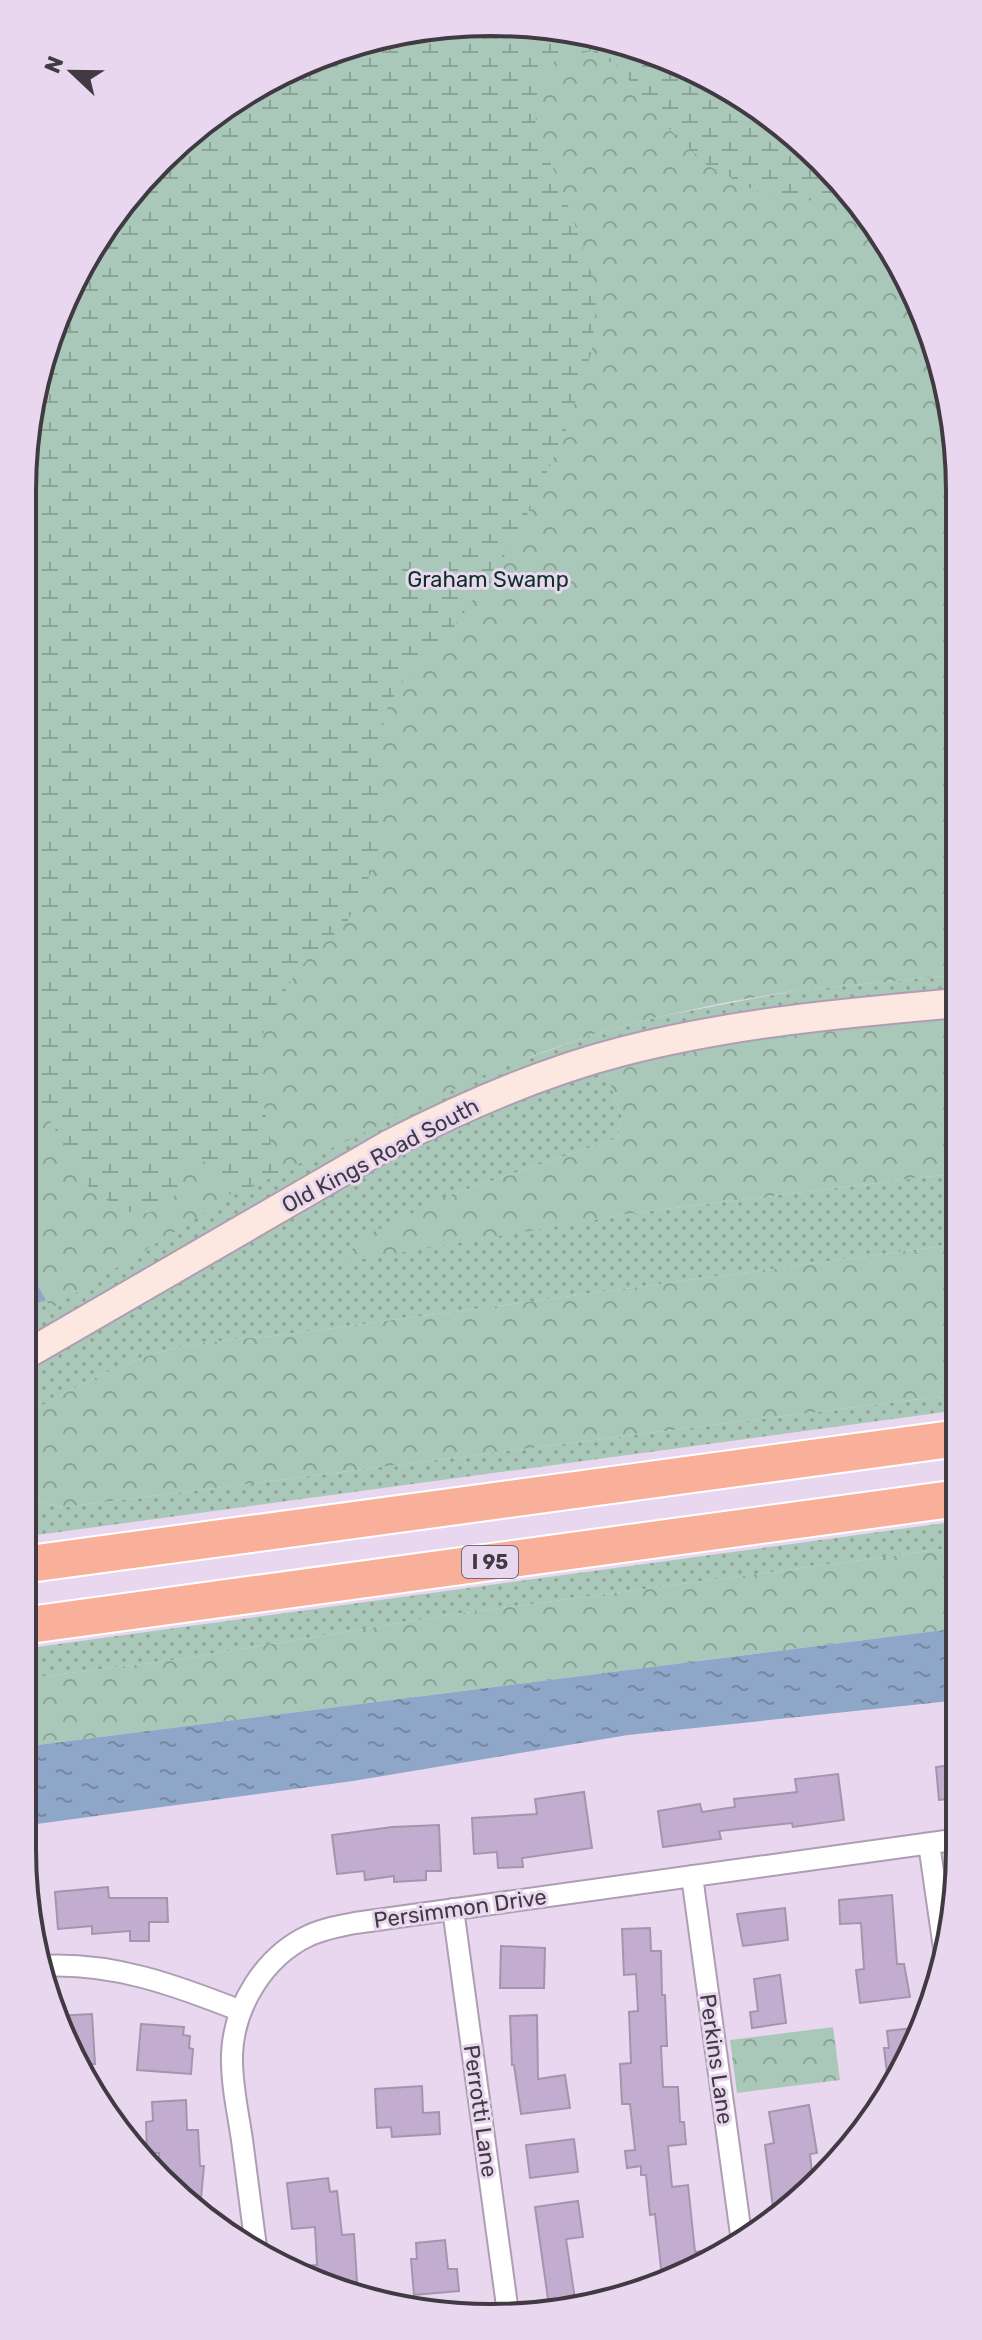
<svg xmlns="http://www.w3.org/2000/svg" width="982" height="2340" viewBox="0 0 982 2340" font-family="Rubik,sans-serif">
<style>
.grass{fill:url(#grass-dots)}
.forest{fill:url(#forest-crowns)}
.wetland{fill:url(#wetland-marsh)}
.water{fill:url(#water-ripples)}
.building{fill:#c2add1;stroke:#a395ac;stroke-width:2}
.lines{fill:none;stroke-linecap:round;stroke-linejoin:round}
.street-casing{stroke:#ae9eb4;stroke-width:24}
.secondary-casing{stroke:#ae9eb4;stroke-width:32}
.highway-casing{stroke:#fff;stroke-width:40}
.street{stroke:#fff;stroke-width:20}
.secondary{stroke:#fde7e1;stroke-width:28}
.highway{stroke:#f9b09a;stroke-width:36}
.labels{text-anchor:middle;stroke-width:6;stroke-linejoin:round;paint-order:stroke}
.shield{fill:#e8d7ef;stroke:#736977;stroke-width:2}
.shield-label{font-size:20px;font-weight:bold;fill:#413a43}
.park-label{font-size:22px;fill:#0a3223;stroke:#e8d7ef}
.street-label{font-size:22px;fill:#413a43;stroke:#e8d7ef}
.rim{fill:none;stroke:#413a43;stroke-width:4}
</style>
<defs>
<pattern id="grass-dots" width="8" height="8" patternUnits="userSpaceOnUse" patternTransform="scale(2)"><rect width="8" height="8" fill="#aac8b9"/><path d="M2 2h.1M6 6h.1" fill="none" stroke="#8ca398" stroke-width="1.8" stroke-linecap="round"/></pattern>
<pattern id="forest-crowns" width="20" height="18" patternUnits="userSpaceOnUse" patternTransform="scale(2)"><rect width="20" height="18" fill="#aac8b9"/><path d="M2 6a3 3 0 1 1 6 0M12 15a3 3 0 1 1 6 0" fill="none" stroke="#8ca398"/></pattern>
<pattern id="wetland-marsh" width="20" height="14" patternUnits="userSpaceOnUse" patternTransform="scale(2)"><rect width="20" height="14" fill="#aac8b9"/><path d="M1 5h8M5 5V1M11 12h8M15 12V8" fill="none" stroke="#8ca398"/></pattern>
<pattern id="water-ripples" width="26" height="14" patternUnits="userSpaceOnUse" patternTransform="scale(2)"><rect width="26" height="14" fill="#8ea6c7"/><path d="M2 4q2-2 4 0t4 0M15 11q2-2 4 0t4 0" fill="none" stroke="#7688a3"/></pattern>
</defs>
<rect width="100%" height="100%" fill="#e8d7ef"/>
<path class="grass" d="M957,975L958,992L608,1044L22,1345V1303L25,1308L45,1300L34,1269L32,1251L23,1237L595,1034L658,1017L793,991Z
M604,1067L622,1117L618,1138L450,1195L335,1263L634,1213L958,1173V1244L274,1336C231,1340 186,1342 145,1357C102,1372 62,1395 22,1416V1370L390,1157L513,1100Z
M959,1394V1410L22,1537V1498L64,1507Z
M959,1521V1547L449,1615L174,1660L22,1679V1649Z"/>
<path class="forest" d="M461,23L642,47L752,101L844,182L912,284L956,429L957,975L793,991L728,1002L658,1017L595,1034L543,1052L486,1074L232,1196L52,1308L38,1290L32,1251L22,1235V491L47,340L139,181L284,70Z
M958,1013V1173L634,1213L334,1264L375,1231L450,1195L618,1138L622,1117L604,1067L788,1029Z
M958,1244L959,1394L64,1507L22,1498V1416C62,1395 102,1372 145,1357C186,1342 231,1340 274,1336Z
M959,1547V1628L22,1747V1679L174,1660L449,1615Z
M959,1856L952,1896L947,1857Z
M833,2027L840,2080L737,2093L730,2040Z"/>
<path class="wetland" d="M461,23L642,47L752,101L844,182L857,201L773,200L707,165L658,118L619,67L592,51L559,57L538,77L535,133L560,182L597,289L592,351L564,435L515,541L453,628L404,680L388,706L380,739L382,844L367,882L347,922L300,967L266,1021L258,1056L262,1093L271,1145L284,1172L232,1196C215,1180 211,1157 185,1153L180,1160L177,1192L171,1201L162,1209L142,1214L121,1210L88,1186L22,1073V491L47,340L139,181L284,70Z"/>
<path class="water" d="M22,1235L32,1251L36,1283L46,1300L25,1308L22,1303Z
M959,1628L960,1700L628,1735L353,1781L22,1826V1747Z"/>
<path class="building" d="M960,1764V1798L939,1800L936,1767Z
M838,1774L844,1820L793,1827L792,1823L719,1831L721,1839L663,1847L658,1811L700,1804L702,1812L735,1807L734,1799L797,1792L795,1779Z
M584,1792L592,1848L522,1858L523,1867L498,1868L497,1852L474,1854L472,1818L537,1814L535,1799Z
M439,1825L441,1871H426V1880L394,1882V1876L365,1880L364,1871L337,1874L332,1835L392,1827Z
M108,1887L109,1898H167L168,1922H149V1941H130V1931L92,1934V1926L58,1929L55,1892Z
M892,1895L897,1964H904L910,1997L860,2003L856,1970L864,1969L861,1923L840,1924L839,1900Z
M785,1908L788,1940L743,1946L737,1914Z
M650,1928L651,1951H661L662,1995H665L667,2046H661L663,2087H678L680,2122H684L686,2144L668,2146L672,2187L688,2185L695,2252L702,2251L704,2263L662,2277L655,2214L650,2215L646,2175H641V2166L627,2168L625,2151L635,2150L630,2104H622L620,2064L631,2063L629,2012L638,2011L636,1974L624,1975L622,1929Z
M501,1946L545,1948L544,1988H500Z
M780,1975L786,2023L752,2028L750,2012L758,2011L754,1979Z
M92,2014L95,2064H84L56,2016Z
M537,2015L538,2079L565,2075L570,2108L521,2114L514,2065H512L510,2016Z
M141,2024L184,2027L183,2035L190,2036L189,2048L193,2049L191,2074L137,2070Z
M913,2028L914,2037L888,2082L884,2048H889L887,2031Z
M422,2086L423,2113L439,2112L440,2134L392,2137L391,2127L377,2128L375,2089Z
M186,2100L187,2130H198L200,2166H204L200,2209L159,2175V2153H147L146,2122L153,2121L152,2102Z
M809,2105L817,2153L810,2154L813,2183L774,2215L765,2145L774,2143L769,2112Z
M574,2139L578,2172L530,2178L526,2145Z
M328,2178L330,2192L337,2191L342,2235L354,2234L357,2282L331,2283L287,2267L317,2265L315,2227L292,2229L287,2183Z
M578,2201L583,2237L566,2239L576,2306L550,2313L535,2207Z
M445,2240L448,2269H457L459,2291L414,2295L411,2259H417L416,2243Z"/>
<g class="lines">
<defs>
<path id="street" d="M929,1844L944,1948
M692,1876L742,2242
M453,1909L508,2313
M41,1966C113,1962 175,1985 241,2011
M257,2255C252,2217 247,2178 242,2140C238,2112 231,2083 232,2054C234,2006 264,1957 308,1936C323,1929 339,1926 355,1923L960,1839"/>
<path id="secondary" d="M22,1357L388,1145C462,1107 539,1073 620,1052C731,1023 844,1013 958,1003"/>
<path id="highway" d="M22,1565L959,1438
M22,1626L959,1498"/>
</defs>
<use href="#street" class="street-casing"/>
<use href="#secondary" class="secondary-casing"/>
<use href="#highway" class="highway-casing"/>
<use href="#street" class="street"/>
<use href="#secondary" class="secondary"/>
<use href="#highway" class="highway"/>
</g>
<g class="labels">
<rect class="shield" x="462" y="1546" width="56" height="32" rx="6"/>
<g class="shield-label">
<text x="490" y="1569">I 95</text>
</g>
<g class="park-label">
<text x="488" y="587">Graham Swamp</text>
</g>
<g class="street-label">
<text transform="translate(380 1155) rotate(-28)" y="8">Old Kings Road South</text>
<text transform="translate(460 1908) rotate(-8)" y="8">Persimmon Drive</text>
<text transform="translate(717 2059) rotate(82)" y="8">Perkins Lane</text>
<text transform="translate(481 2111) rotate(82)" y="8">Perrotti Lane</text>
</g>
</g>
<path d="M0 0H982V2340H0ZM491 36H491A455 455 0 0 1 946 491V1849A455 455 0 0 1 491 2304H491A455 455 0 0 1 36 1849V491A455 455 0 0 1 491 36Z" fill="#e8d7ef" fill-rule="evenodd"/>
<path class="rim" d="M491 36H491A455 455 0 0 1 946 491V1849A455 455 0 0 1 491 2304H491A455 455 0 0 1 36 1849V491A455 455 0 0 1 491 36Z"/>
<g transform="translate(72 72) rotate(292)" stroke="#e8d7ef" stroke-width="6" paint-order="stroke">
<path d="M0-6L14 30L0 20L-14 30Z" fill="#413a43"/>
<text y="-12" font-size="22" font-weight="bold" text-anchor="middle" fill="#413a43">N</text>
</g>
</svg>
